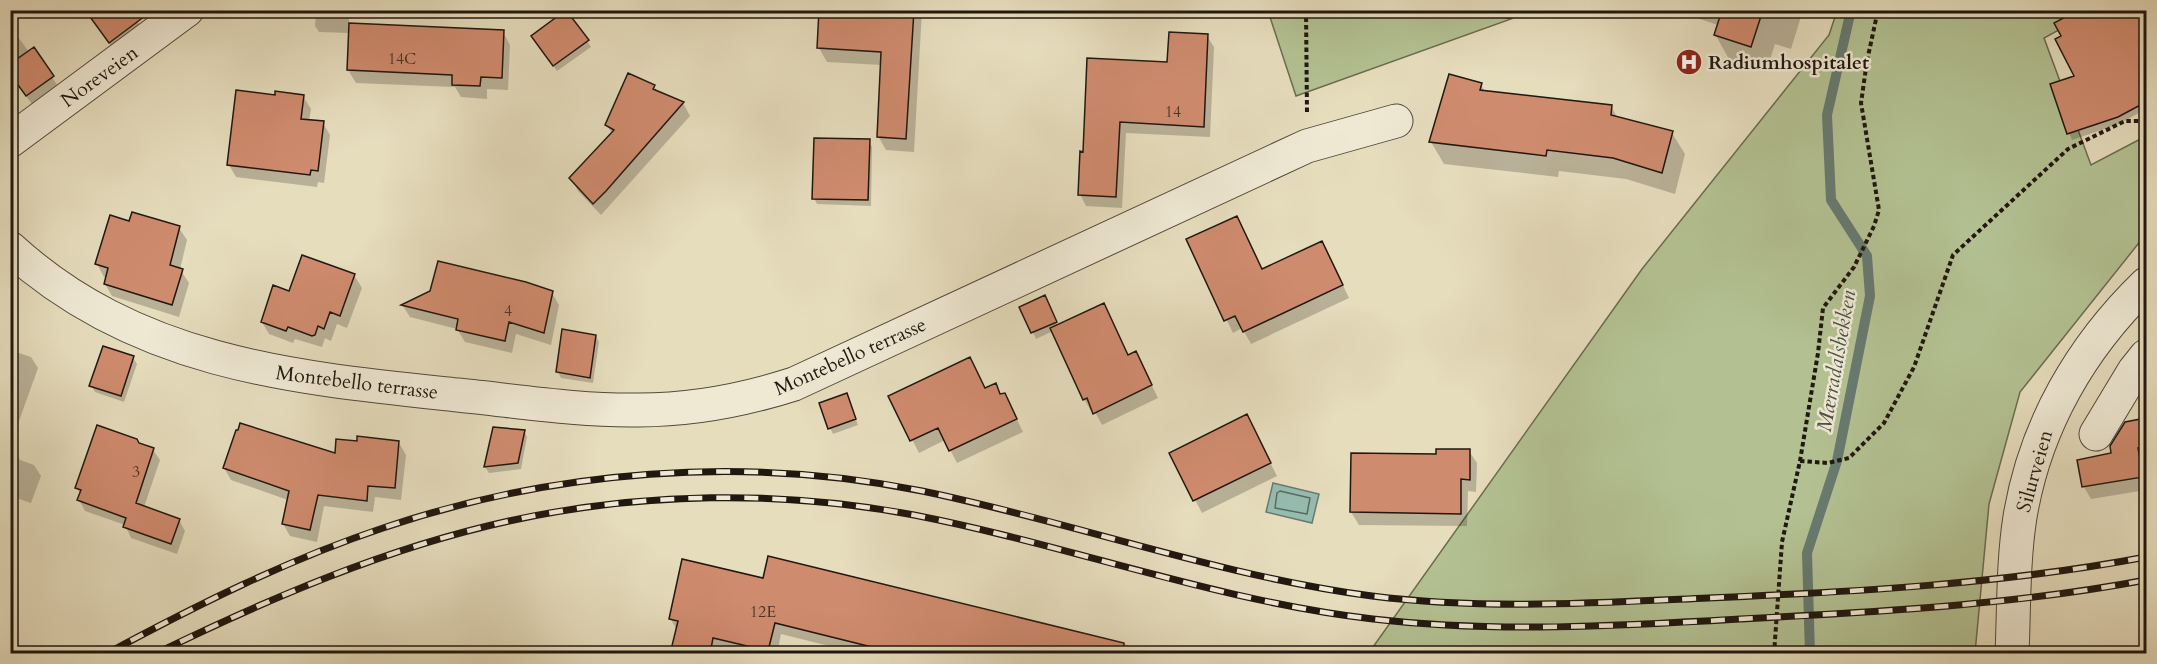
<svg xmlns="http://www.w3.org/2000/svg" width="2157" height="664" viewBox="0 0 2157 664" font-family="Cardo,serif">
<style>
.green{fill:#b3c192;stroke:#6a6c50;stroke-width:1.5}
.water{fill:#96bcb0;stroke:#677a70;stroke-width:1.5}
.shadow{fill:#0003}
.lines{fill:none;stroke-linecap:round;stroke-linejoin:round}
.shore{stroke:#5b6a60;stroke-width:1.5}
.stream{stroke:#677a70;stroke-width:10}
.building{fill:#cf8b6e;stroke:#20170f;stroke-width:1.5}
.minor-casing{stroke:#52483a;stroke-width:35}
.path{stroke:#20170f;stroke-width:4;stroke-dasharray:4.5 3;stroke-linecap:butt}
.minor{stroke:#efe9d4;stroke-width:33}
.rail-casing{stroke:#20170f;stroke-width:7}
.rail{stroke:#efe9d4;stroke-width:4.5;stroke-dasharray:14;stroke-linecap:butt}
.labels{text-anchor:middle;stroke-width:5;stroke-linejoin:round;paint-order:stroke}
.number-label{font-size:16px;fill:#4c3427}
.poi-label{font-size:20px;font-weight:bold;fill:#20170f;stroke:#efe9d4;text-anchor:start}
.street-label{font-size:20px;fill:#20170f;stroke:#efe9d4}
.water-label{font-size:21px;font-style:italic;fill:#495147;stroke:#efe9d4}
</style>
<rect width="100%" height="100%" fill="#e6ddbd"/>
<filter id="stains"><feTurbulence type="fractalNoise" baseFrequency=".00333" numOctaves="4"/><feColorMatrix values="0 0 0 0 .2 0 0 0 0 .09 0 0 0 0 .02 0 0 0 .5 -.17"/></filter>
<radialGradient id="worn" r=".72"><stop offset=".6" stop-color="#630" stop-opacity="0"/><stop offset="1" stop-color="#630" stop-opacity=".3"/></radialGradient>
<path class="green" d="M1477,11L1511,19L1296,96L1268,11Z
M1837,11H2093L2044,38L2091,165L2146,136V234L2020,392L1989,504L1975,653L1368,654L1642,269L1829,35Z"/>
<path class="water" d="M1273,483L1319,494L1312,523L1266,512Z"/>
<path class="shadow" d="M85,10H130L144,32L116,53Z
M316,10H349V24L503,32L510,45L508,90L487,89V99L461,97L455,87L356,83L348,70L350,33L319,32L315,26Z
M821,10H922L914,152L886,150L878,136L882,65L827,62L819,48Z
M1672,10H1803L1791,49L1775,44L1766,72L1730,61L1715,34L1718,25Z
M2082,10H2146V109L2119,124L2072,140L2052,85L2076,77Z
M10,26L29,52L33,50L60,89L34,107L10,74Z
M1207,36L1214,47L1210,137L1126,133L1122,208L1086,206L1080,194L1084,153L1169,63Z
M587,41L591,47L557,71L536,42Z
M1481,85L1485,92L1611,106L1618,119L1672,133L1685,154L1675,194L1626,179L1559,171L1558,177L1444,164L1431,142Z
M654,86L658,93L683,103L690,116L601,215L578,191L571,178L612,134L607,125Z
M303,96L311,109L309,121L323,123L330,135L324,183L318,182L317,187L236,177L229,165L276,97Z
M869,141L872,147L871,206L817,204L814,198Z
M130,223L179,228L187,240L180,269L189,283L179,317L112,296L105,284L107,277H104L97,264Z
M1188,240L1262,271L1329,256L1349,298L1251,344L1242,328L1233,333Z
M354,275L362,288L347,328L337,324L331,341L325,338L322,347L295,339L293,343L269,334L262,322Z
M432,292L552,293L559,305L551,345L516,334L512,353L465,342L457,329L410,317L403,306Z
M1048,303L1058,326L1128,356L1136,353L1158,398L1102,425L1094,410L1091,411L1084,399L1053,331L1036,339L1021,307Z
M596,336L599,342L593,383L561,378L558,372Z
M10,350L31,357L38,368L10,446Z
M133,358L137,364L124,402L95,392L91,385Z
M985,390L1001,396L1011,407L1023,432L957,463L945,440L919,453L890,396Z
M2146,390V461H2144L2146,490L2091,499L2084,487L2079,461L2113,455L2142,421L2139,403Z
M846,394L858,425L833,434L830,428Z
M494,428L524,431L527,437L521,469L489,473L485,467Z
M1253,429L1277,476L1202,513L1171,454Z
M399,443L406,455L401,500L375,497L373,512L324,506L317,542L290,536L283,524L288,500L231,480L224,468L336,455Z
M139,445L153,450L160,460L144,507L179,520L185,531L177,554L131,538L125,525L85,511L79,500L81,495L77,488Z
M1469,451L1477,463L1476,492L1468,491L1467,526L1359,525L1351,512L1352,454L1437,455Z
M10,454L18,456L20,460L34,465L41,476L31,503L13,497L10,499Z
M769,558L1136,647L1139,654H861L781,634L777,654H737L720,649L719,654H674L677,630L670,618L764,579Z
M412,646L434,654H409Z"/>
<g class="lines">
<path class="shore" d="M1280,491L1310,498L1307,514L1275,508L1277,493Z"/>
<path class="stream" d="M1810,654L1807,553L1837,461L1870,296L1867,256L1831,200L1827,115L1851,10"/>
</g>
<path class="building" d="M85,10H153L109,43Z
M566,10L589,40L553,66L531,36Z
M819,10H914L906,139L877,137L881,52L817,48Z
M1722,10H1763L1751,47L1714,35Z
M2078,10H2146V102L2118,117L2067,134L2050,84L2074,76L2055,39L2061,36L2054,23Z
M349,23L504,30L502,78L481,77L480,86L452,85V75L347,70Z
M1169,32L1208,34L1204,127L1120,122L1116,197L1078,195L1080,151L1083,152L1087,58L1167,62Z
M34,47L54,76L26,96L10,74V64Z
M628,73L655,85L653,89L684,102L606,191L593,204L569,178L614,130L605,125Z
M1449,74L1482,83L1480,90L1612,105L1611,115L1673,131L1662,173L1613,158L1547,150L1546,156L1429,142Z
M236,90L275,95V91L304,95L301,119L324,121L318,171L311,170L310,175L227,165Z
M814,138L870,139L868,200L812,199Z
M132,212L180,226L170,265L183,269L172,305L104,284L108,268L95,264L110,215L129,221Z
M1237,216L1262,269L1322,241L1343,285L1243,332L1235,316L1224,321L1186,239Z
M302,255L355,274L340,316L330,312L324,329L318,326L315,335L312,336L288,327L286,331L261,322L273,285L289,291Z
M438,261L526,282L553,291L544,333L509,322L505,341L456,330L458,319L401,305L430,291Z
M1045,295L1057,322L1031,333L1019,307Z
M1104,303L1128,355L1136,351L1152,385L1093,414L1087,398L1083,400L1050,328Z
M562,329L596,335L590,378L556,372Z
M103,346L134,356L121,396L89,386Z
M970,357L985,388L996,383L1000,394L1005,393L1017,419L949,451L938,428L910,441L888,396Z
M847,393L856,419L828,429L819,403Z
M1247,414L1271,463L1193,501L1169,453Z
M2146,418V447L2138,448L2143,477L2082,487L2077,460L2111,453L2110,446L2125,422Z
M240,423L335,453L336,439L357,441V436L399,441L395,488L368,486L367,501L318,495L310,530L282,524L289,491L223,468L236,430H238Z
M97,425L137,439L139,443L154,448L136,503L180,519L171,544L123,527L126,518L77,500L81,490L75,488Z
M493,427L525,430L518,463L484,467Z
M1436,449H1470V480L1461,479V514L1350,512L1351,453L1436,454Z
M768,556L1124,643L1123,654H900L775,623L768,651L713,638L710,654H670L678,621L669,619L682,559L763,578Z"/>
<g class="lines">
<defs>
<path id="minor" d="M10,141L187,10
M10,248C137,364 295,378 458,395C518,401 578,411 639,410C692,410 744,400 794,384L1307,146L1396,121
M2096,434L2134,371L2146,356
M2012,654C2014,608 2013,561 2020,517C2035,426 2081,347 2146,284"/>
</defs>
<use href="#minor" class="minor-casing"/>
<path class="path" d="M1306,10L1307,113
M1800,461L1828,463L1849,458L1884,423L1914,367L1953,255L2068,149L2125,121H2146
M1774,654L1782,542L1800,461L1818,353L1823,308L1854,267L1874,226L1879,210L1861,103L1867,61L1878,10"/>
<use href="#minor" class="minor"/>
<defs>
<path id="rail" d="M106,654C195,606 287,560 383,528C554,470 744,455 922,491C1073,522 1219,576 1372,596C1483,610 1596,603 1708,598C1854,592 2003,584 2146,557
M155,654C268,599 386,548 509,521C641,492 781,490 914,515C1068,545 1217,601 1373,619C1494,633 1618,626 1740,619C1876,612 2013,605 2146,580"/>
</defs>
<use href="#rail" class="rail-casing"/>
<use href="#rail" class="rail"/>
</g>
<defs>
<symbol id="hospital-disc" viewBox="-11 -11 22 22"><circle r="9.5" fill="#8f2418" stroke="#efe9d4"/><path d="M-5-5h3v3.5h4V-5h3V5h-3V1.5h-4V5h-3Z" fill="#fff"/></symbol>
</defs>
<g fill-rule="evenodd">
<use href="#hospital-disc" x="1674" y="47" width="30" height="30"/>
</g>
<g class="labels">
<g class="number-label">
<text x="402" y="64">14C</text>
<text x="1173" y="117">14</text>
<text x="508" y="316">4</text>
<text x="136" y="477">3</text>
<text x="763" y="617">12E</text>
</g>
<g class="poi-label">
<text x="1708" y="69">Radiumhospitalet</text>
</g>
<g class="street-label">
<text transform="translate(99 76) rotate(-36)" y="7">Noreveien</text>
<text transform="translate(850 356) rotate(-24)" y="7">Montebello terrasse</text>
<text transform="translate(357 382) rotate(7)" y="7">Montebello terrasse</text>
<text transform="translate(2034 471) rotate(-74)" y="7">Silurveien</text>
</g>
<g class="water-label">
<text transform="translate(1836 361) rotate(-80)" y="7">Mærradalsbekken</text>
</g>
</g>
<rect width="2157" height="664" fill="none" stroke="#e6ddbd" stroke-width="36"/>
<rect x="12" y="12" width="2133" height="640" fill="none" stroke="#20170f" stroke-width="3"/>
<rect x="18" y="18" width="2121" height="628" fill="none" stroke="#20170f" stroke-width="1.5"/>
<rect width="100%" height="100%" filter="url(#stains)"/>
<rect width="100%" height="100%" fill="url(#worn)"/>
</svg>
